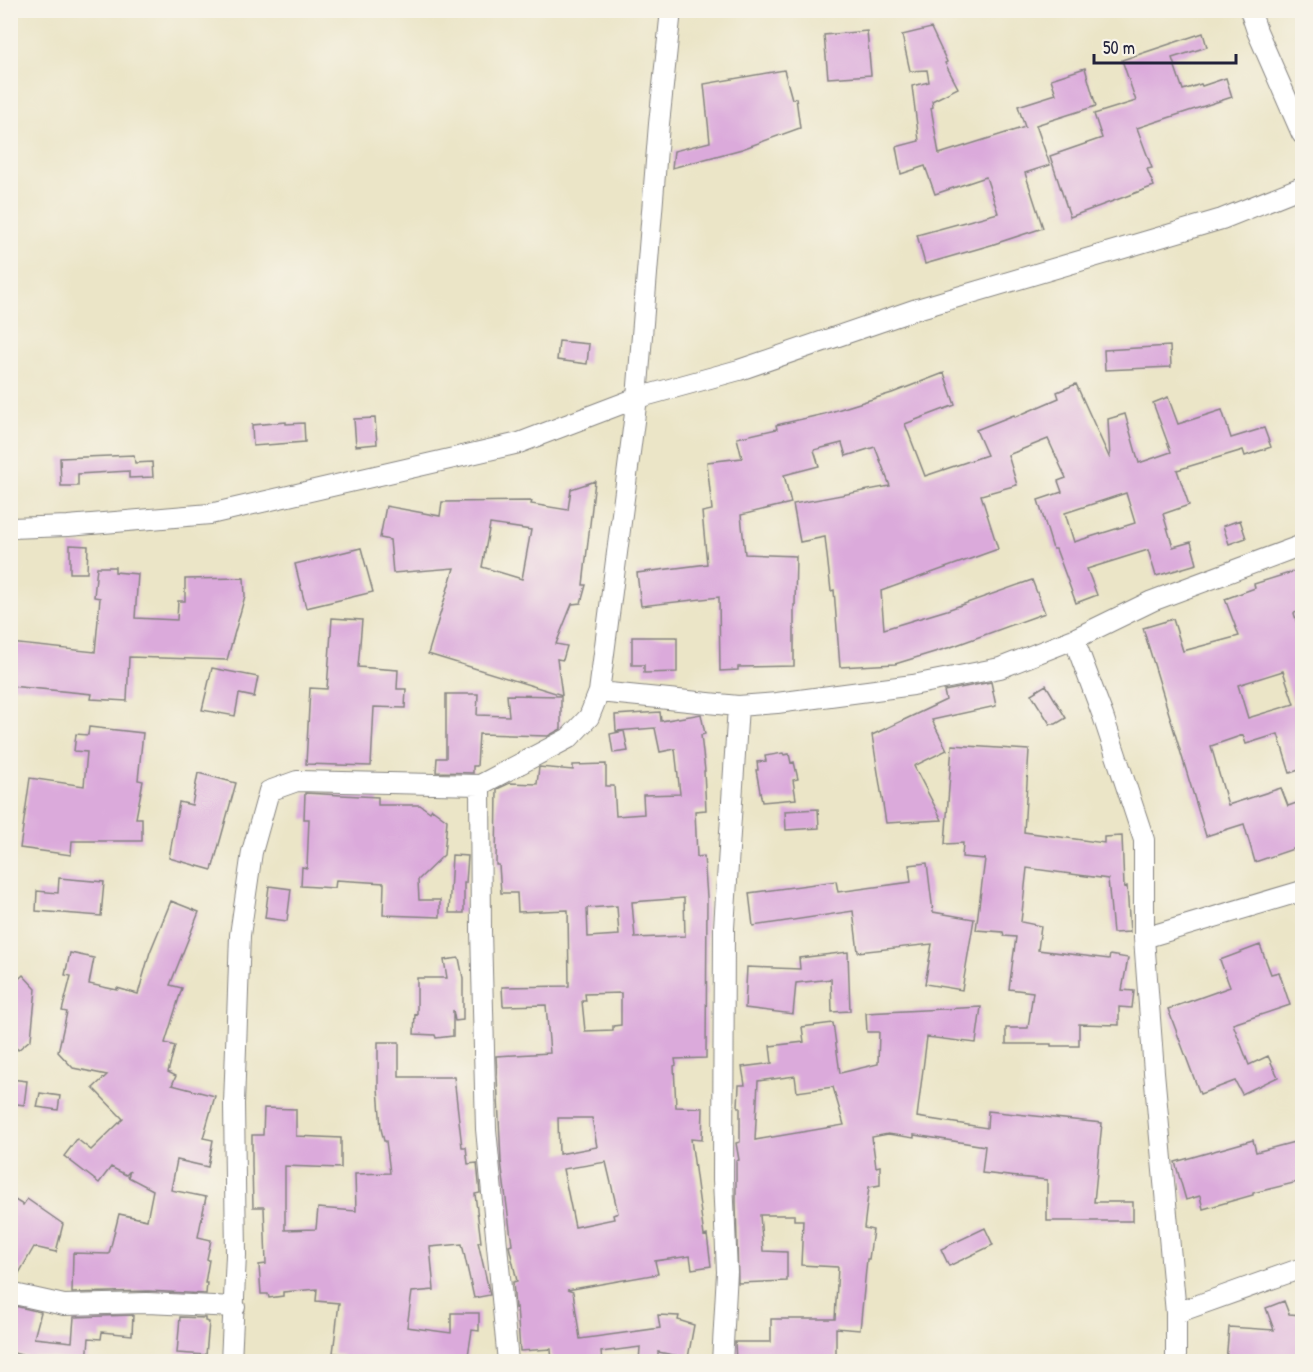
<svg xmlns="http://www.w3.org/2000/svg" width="1313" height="1372" viewBox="0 0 1313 1372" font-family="'Patrick Hand',sans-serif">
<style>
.building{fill:#dbaadb;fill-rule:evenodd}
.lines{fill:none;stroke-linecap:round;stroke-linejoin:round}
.minor-casing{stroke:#868481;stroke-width:22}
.minor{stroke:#fff;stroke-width:20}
</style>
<rect width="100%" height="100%" fill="#f7f3e8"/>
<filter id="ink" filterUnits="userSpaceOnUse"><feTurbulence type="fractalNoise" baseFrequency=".0167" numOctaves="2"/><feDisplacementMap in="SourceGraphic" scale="12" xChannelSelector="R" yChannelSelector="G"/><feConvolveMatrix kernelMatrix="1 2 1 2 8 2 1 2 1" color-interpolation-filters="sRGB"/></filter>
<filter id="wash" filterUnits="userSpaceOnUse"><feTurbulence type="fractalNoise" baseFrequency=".008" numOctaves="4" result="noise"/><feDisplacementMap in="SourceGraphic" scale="24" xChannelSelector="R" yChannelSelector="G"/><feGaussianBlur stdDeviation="1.35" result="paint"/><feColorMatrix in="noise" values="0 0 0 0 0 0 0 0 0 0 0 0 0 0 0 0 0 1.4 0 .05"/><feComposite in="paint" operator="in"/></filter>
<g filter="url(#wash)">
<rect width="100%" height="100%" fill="#ebe5c7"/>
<g id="blocks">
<path class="building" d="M931,28L947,62L945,63L958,88L932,101L933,107L931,108L939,154L1025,127L1018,106L1056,94L1051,79L1085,68L1096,106L1036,125L1050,165L1025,173L1043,228L991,245L925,264L917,235L998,213L986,177L935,194L925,166L901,174L896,147L919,141L912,86L929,82L927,70L910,71L902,35Z
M867,31L871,75L828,78L824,35Z
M1203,33L1207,47L1172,58L1183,90L1201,84L1202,86L1226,78L1232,97L1137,128L1152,168L1147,169L1154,186L1070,217L1050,156L1102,138L1094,114L1136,101L1122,60Z
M784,70L792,99L796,98L800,128L742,149L672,168L674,151L710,142L704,84Z
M559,341L589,344L587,364L557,360Z
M1170,346L1171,367L1105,370L1104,350Z
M944,373L955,405L905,424L925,476L987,455L976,430L1014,415L1015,417L1059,398L1057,392L1076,384L1110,459L1108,419L1125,414L1139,463L1171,452L1153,403L1168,397L1178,424L1222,410L1231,438L1264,428L1271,447L1245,456L1243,450L1177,470L1189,505L1163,514L1173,547L1191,542L1197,564L1156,576L1148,550L1087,569L1097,595L1076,603L1056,549H1053L1038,500L1062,492L1058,481L1066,478L1048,439L1008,455L1017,485L981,495L998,549L881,591L884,629L947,610L1032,580L1045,613L951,647L895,664L840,667L834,590L831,591L825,537L800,542L793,504L890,486L875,447L846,456L842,443L814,450L819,466L784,475L791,503L741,515L745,554L796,556L795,605H794V666L738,667V670L720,671L719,597L641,606L637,573L707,564L702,512L712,510L707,462L742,458L737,438L777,429L776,425L824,414L892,393ZM1126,493L1135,523L1074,542L1065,513Z
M375,418L377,444L356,446L354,419Z
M286,422V424L304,423L305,442L253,446L252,425Z
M134,455L135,463L152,462L153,477L129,478V471L78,474V486H61L60,458Z
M595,481L583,585H586L581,603L572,604L556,644L567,646L563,660L557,659L562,695L428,654L454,568L393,573L390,540L380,538L386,506L440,516L442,502L532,501L531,504L568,510L571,489ZM490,524L531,530L522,579L482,567Z
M1240,520L1246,538L1229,544L1223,526Z
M70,545L88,546L87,573H70Z
M361,548L373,592L306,608L295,564Z
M97,567H115V572L138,574L135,618L177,620L178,601H185V579L244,578L245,596L227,660L129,657L127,701L91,699L92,694L10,686V643L95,652L100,598L94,597Z
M1302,569V611L1294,613L1302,641V769L1290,773L1278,734L1246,744L1243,735L1211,746L1228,805L1281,788L1288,806L1302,801V846L1255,862L1244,824L1206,836L1143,628L1173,619L1183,651L1239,636L1225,599L1255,588L1254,584ZM1283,671L1294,704L1248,718L1238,685Z
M332,618L362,620L358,667L398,670L397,689H406L405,708L374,707L371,766L306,764L310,688L327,689Z
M632,637H677V672L644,673V665H632Z
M212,668L258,677L254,697L239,694L235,716L202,710Z
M991,682L996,706L932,720L947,750L914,766L942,820L886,823L872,735L946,700L944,691Z
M1046,685L1066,718L1056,724H1050L1031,694Z
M446,694H478L477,715L509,716L507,695L561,696V729L548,736L479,734L477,766H473V773L436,772L437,758H446Z
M660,712L661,721L701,714L705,734L701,735L705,771H704L706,810L695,811L697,857L704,856L707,897L706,1058L675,1059L676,1065L674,1066L676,1107L703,1108L702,1140L691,1139L704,1236L707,1235L711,1266L692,1269L690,1256L655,1261L658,1274L567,1290L573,1292L580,1339L660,1328L658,1315L679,1316L678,1320L694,1325L688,1358L658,1352V1362H639L640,1347L601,1352L602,1362H552L551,1349L520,1351L517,1307L515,1308L513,1282L517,1281L509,1246L512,1245L501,1161L496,1056L550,1053L546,1005L503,1006L502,987L569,986L568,910L518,912L517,893H501L499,865H496L497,789L510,783L537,784L539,767L573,770V765L606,764V786H614L616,816L644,814L643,795L680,794L675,749L660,752L655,728L616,731L615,715ZM684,898L685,936L635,938L632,902ZM617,906L619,935L588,937L587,908ZM621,993V1025L613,1026V1030L585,1031L582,1001H586L585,994ZM558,1118H592L597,1147L559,1154ZM606,1162L618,1213L613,1215L614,1219L575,1227L563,1169Z
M89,727L143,733L138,780L143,781L136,818H142V841H72L71,855L20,848L30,778L84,786L87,752L74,751L76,734L88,735Z
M624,731L628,751L613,753L610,734Z
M952,745L1029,750L1024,832L1104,843V837L1122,836L1124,887L1127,886L1130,932L1113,933L1108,879L1027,868L1021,922L1041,926L1038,950L1109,959L1110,955L1128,958L1122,990L1134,991L1132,1008L1119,1007V1025L1079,1024V1046H1051V1044H1006V1028H1028L1033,992L1009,989L1016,937L1004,936L1003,932L976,930L985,859L962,857L963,843L945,844Z
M783,753L784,755L789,754L791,763L794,762L798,779L793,780L796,799L762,802L756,770H758L757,762L766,761L765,756Z
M198,773L236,783L212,870L169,858L179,802L192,805Z
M305,793L378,797V805H420L430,812L432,809L447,820L444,855L418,880L419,900H440V917L383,915L384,883L336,880L335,888L301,886L302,867L307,868L309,819H304Z
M818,809L819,828L786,830L785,811Z
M452,855L468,856L466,883H464V913H449Z
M927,863L933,912L974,919L962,990L925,984L932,944L858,952L853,911L753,926L749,893L836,881L838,892L911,882L909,865Z
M59,878L104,882L101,916L36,911L37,891L58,893Z
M269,886L291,889L287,921L265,918Z
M171,901L199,912L170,985L182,988L165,1043L175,1046L168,1072L176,1076L172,1085L215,1096L203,1138L213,1140L208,1167L177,1160L171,1190L206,1197L198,1237L211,1240L207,1259L209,1260L205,1283H207L206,1294L148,1291L72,1293L73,1253L109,1254L119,1214L147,1220L153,1190L128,1177L130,1171L126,1175L111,1167L99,1183L64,1156L77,1139L91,1150L123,1119L93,1088L107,1075L73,1068L58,1052L67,1012L62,1011L71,976L65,975L70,953L94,958L89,984L117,990V988L138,994L150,952Z
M1260,945L1271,974L1279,972L1290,1005L1233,1024L1249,1065L1268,1056L1278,1077L1242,1094L1235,1081L1200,1094L1168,1009L1230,987L1220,960Z
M848,952L850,1011L832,1012L831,979L796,983L793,1014L745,1008L747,967L800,969L799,958Z
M459,958L463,978V1020L455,1021L453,1010V1036L436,1038L435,1035L414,1034L415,1014L417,1015V978H447L444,960Z
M23,975L36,989L31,1039L18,1050L10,1041V987Z
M981,1007L976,1043L927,1037L917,1117L987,1128L988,1111L1102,1123L1094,1202H1133V1221H1047V1180L982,1173L985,1146L914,1135V1138L888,1134L872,1137L876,1167L880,1166V1185L869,1187L864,1228L873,1230L869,1259H867L860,1330L836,1328V1362H736L735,1342H771V1319H835L838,1267L801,1265L803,1220H794V1215H760L763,1251L787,1252V1281L738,1283L736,1202V1161L739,1160L736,1143L740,1142V1107H738L739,1085H745L742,1067L772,1063L770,1046L804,1042L802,1027L833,1023L840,1073L878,1064L879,1032H867L866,1013ZM795,1076L797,1092L833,1087L844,1125L755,1140L758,1081Z
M378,1042H399V1077H454L462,1147H466L468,1164L477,1163L480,1193L475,1194L481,1242H478L490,1295L474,1298L462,1244L430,1247L434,1290L412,1292L407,1327L451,1333V1313H479V1331L472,1330L467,1362H341L342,1354L333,1353L339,1303L316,1301L317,1289L283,1292V1296L269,1298L268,1294H261L259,1265L266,1264L264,1207H253L252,1165V1135H263L264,1108L296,1109V1136L341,1138V1168L285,1166V1230L316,1229L318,1208L356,1211L355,1174L390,1173L386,1141H384L381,1129L378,1088Z
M10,1079L27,1081L24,1105L10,1103Z
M40,1093L60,1096L58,1110L37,1107Z
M1253,1140L1256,1152L1302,1140V1181L1253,1193V1195L1203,1209L1200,1196L1186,1200L1175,1162Z
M10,1197L23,1205L27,1199L63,1224L56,1252L34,1247L14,1282L10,1281Z
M985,1228L993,1245L949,1266L941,1249Z
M1284,1301L1289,1314L1302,1315V1362H1226L1229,1327L1274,1330L1266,1308Z
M10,1305L41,1312L34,1338L72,1342L74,1317L133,1315L132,1335L102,1332L101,1339L89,1338L87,1362H71V1360L33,1356L32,1358L10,1352Z
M180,1317L205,1318V1321L209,1322L206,1355L177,1353Z"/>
</g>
</g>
<g filter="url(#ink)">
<use href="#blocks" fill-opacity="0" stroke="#868481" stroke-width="1.5"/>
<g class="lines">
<defs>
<path id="minor" d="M1250,10L1257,31L1302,134
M10,528L68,526L210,514L519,443L637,398L739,370L917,309L1222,219L1302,187
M1074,639L1103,716L1144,840V938L1154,1072L1176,1313V1362
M599,692L738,706L777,703L913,685L1000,668L1074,639L1152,601L1302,545
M480,785L481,930L486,1129L508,1362
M1144,938L1302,891
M10,1293L64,1305L147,1303L235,1307
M1176,1313L1302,1268
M231,1362L236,1255L234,1104L240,935L252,852L269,791L297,781L480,785L569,738L589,717L599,692L637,398L659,124L671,10
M722,1362L727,1272L723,1179L724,928L738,706"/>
</defs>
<use href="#minor" class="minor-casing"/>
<use href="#minor" class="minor"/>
</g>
</g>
<rect width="1313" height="1372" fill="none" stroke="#f7f3e8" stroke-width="36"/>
<path d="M1094 54v9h142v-9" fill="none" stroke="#22223b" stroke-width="3"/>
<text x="1103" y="54" font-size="18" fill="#22223b" stroke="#f7f3e8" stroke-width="4.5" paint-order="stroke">50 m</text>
</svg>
